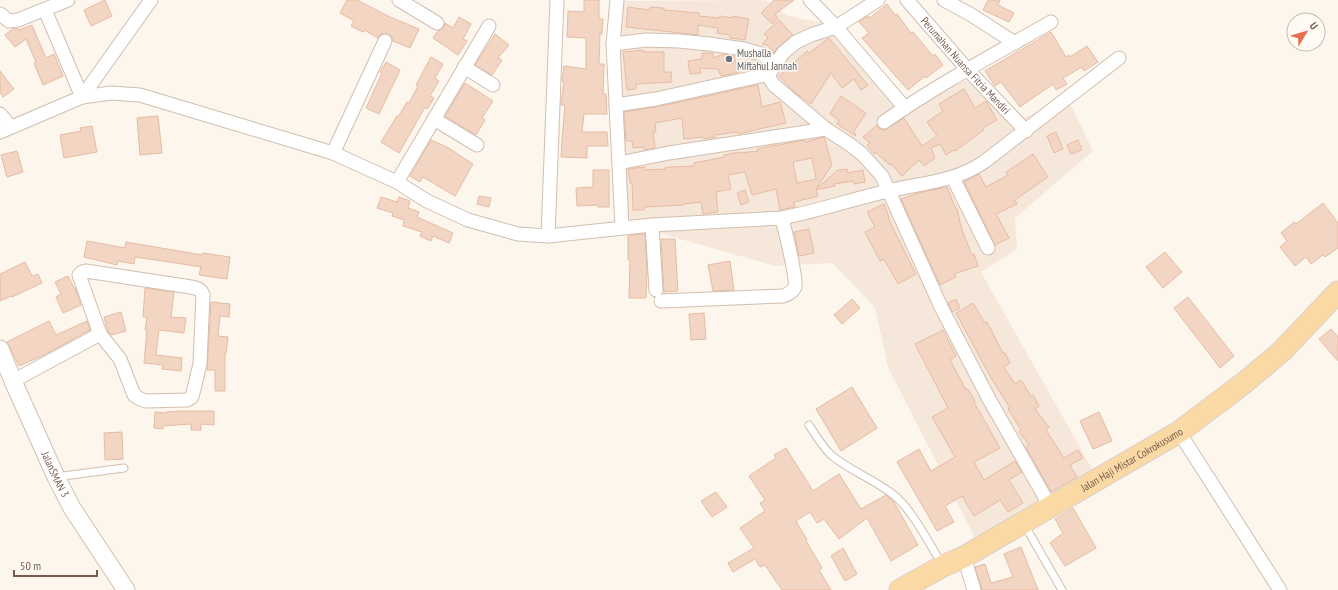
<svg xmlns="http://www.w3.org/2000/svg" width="1338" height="590" viewBox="0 0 1338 590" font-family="'PT Sans Narrow',sans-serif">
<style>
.residential{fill:#f5e8da}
.building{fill:#f3d5c3;stroke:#e6bba3;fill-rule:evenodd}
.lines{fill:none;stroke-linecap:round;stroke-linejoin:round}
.service-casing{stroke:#d1beb0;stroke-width:9}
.minor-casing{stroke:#d1beb0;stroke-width:15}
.tertiary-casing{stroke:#d1beb0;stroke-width:19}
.primary-casing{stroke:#dad1cd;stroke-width:23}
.service{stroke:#fff;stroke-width:7}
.minor{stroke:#fff;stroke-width:13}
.tertiary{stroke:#fff;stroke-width:17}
.primary{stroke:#fbd9a5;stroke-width:21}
.worship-dot{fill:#6b7280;stroke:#fffaf3;stroke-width:1.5}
.labels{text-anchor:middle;stroke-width:3;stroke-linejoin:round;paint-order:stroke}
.worship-label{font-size:11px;fill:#5b616d;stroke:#fffaf3;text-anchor:start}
.street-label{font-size:11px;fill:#7a5c4d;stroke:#fffaf3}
</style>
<rect width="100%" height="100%" fill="#fdf6ec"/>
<path class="residential" d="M765,0L788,16L828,24L906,111L965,80L1019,120L1068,99L1093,151L1015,218L1017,249L981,272L1103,488L977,542L888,367L875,307L832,263L775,266L624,223L614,1Z"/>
<path class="building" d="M105,0L112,16L91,26L84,10Z
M347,0H357L390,17L419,29L410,48L393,41L392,37L388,34H381L378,38L364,30L363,32L351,26L354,21L340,13Z
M584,0H599V19H603L602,34L600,33L599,64H604L603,94H606L607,114H584L582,132H607L608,146H587V158L561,157L562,140L565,105H561L564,81H562L564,66L586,69V38L567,37L568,11L584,12Z
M774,0H794L775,14L778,18L772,24L761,13Z
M988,0H1000L998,5L1014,13L1009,22L983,10Z
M887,4L895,15L897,14L911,33L913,32L933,56L935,54L943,65L926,78L925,76L908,90L862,38L869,33L859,22L868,16L870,18Z
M628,7L650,10V7L664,8V10L699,13V16L719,18L720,16L733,18V16L749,19L745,40L730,38V35L717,33L718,28L698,25V35L626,27Z
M459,17L471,24L463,39L467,41L458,55L433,38L438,31L444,27L445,23L453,28Z
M779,20L793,35L778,47L774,52L767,45L762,44L768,38L764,34Z
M32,25L46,58L54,54L63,76L43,85L34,63L36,62L26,39L15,47L5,35L14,28H17L19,30Z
M1051,32L1066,57L1069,55L1070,57L1087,46L1098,62L1084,71L1082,67L1063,78L1067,84L1056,90L1053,84L1020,107L1001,82L995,86L985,71Z
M495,34L509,45L498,58L502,60L492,75L475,65Z
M829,38L868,85L861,90L854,79L842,88L831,73L811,104L793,91L779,76L807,51L809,53Z
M643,50V52H664V72H671L672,82L636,84V89L627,90L623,52Z
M702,53H713V58L724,54L734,56L739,72L721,76L718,69L700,68L701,73L690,74L688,61L702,59Z
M431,57L443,64L435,78L439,81L430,96L434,98L427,109L425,107L399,153L381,142L397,116L398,117L407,102L409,103L418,86L416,85Z
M386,62L400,70L379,114L366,108L382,73L380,72Z
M0,71L14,89L3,97L0,92Z
M465,83L493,101L482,118L485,120L476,135L445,116Z
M758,85L762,107L780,102L786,123L738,134L737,132L716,135V137L704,139L703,137L684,139L682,118L655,123L656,132H653L655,148L645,150L644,147L633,148L632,141H626L624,112L666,105Z
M964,89L975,108L986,101L997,120L983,128L984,130L955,151L954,150L946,155L940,144L931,148L935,158L924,166L919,160L902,176L891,164L890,165L875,152L874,154L867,145L870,143L863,137L877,125L880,129L885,130L904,118L922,146L937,136L927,122L943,111L939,104Z
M841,96L866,113L854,131L856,136L837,124L839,120L830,114Z
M158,116L162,153L140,155L137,118Z
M92,126L97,152L64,158L60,135L81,131L80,128Z
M1056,132L1063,149L1054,153L1047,136Z
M824,137L832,165L816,189L838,170L847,169L848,173L863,170L865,182L854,184L853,181L834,184L835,186L816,190L818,196L794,202L795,207L780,210L776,189L752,195L745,172L728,175L731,189L716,192L718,212L703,214L701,202L684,204V205L644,207V210H633L632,183H630L628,169L645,167V170L665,169L664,168L670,167L694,166V163L724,157V155L740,152V153L758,151L757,149L771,146H773L804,140L805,142ZM812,158L816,179L797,183L793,162Z
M431,140L447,147L473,164L455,196L423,177L420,182L410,176Z
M1078,140L1082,150L1071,154L1067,145Z
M17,151L23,172L7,177L1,155Z
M1033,154L1048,177L1015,200L1017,204L996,214L1009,238L995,245L964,182L979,174L986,187L1008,175L1006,172Z
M593,170H609V207H598V205L577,206L576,188L593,187Z
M947,187L956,209H957L962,230L972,255L974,254L978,266L954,274L956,277L940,285L901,199L922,192Z
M745,190L749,202L741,205L737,193Z
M479,196L491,198L489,207L477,204Z
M381,197L397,202L399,197L410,201L408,208L419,212L417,217L453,233L449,243L433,236L431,241L420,236L422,232L403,226L404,220L392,216L393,213L377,208Z
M1323,203L1338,223V248L1325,257L1323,255L1311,264L1306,257L1295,266L1280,247L1287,241L1281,233L1294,222L1296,224Z
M884,204L889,217L888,218L916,274L898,284L884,259L880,261L865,232L875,227L867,212Z
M809,229L814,253L799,256L794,232Z
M640,234H645L647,271L646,298H629L630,260H628V236Z
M661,239H675L678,291L664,292Z
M87,241L125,248L126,242L202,255L203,253L230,257L227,279L199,275L201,267L163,261L135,257L134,264L118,261L117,265L84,257Z
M1165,252L1182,272L1163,288L1146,267Z
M730,261L734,290L713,291L708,265Z
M25,262L32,276L38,274L42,283L12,297L11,296L0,301V274Z
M68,276L74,288H75L81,305L63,313L56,297L61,294L55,282Z
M145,288L174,292L171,317L186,318L184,333L159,330L157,345L156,355L182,358L181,371L162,369L163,365L144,363L147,330H145L147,317H143Z
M1188,297L1234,356L1220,368L1174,308Z
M852,299L860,308L842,324L834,315Z
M956,299L960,308L952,312L948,303Z
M211,302L230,304L229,317L220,316L218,336L228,337L226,353H225V391H215V370H207Z
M973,303L985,323L987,322L1003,353H1005L1010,363L1004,367L1015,384L1021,380L1031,396L1033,395L1039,406L1035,409L1049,427L1046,430L1064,458L1078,450L1083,458L1070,465L1077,477L1051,492L1026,447L1029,445L1019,432L1021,430L1008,409L1010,408L991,378L956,313Z
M121,312L126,331L111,335L108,332L104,317Z
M704,313L706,339L691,340L689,314Z
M49,321L56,335L87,321L90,330L44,355L19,366L7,342Z
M1331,329L1338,337V361L1319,339Z
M943,330L956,356L950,360L966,390L968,389L975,401L974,402L1000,448L974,462L984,480L1015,461L1022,472L1009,480L1023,503L1008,512L1000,500L974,516L962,496L945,506L954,522L937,531L897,462L919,449L931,471L955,457L932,417L948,408L915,344Z
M852,387L877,428L841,451L816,409Z
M182,411H214V425L201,424V430H191V424L163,426V429L154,428L155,412L166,413V412Z
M1099,412L1112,441L1093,449L1080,421Z
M122,432L123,459L105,460L104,433Z
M786,448L813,491L839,474L861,509L886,495L894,502L918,545L891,561L867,518L839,539L824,519L817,523L810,512L796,521L807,540L806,541L822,568L819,570L831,590H782L765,565L760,567L755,559L733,572L728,563L754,548L740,528L765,511L760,503L765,500L749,476L776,458L774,455Z
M716,492L727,507L712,517L701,501Z
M1073,508L1096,548L1065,566L1050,543L1063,533L1055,519Z
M1021,547L1038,590H982L975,567L985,564L991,583L1013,577L1004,554Z
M843,548L857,574L845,581L831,556Z"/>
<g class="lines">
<defs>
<path id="service" d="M809,425C816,436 822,446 831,455C850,471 876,480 895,496C912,510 930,545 942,564
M56,477L124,468
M1024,524L1062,590"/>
<g id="minor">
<path d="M399,0L437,23"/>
<path d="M617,0L613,44L622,227"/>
<path d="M810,0L836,27L905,108"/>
<path id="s1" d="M907,0L967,69L1026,131"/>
<path d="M944,0L970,14L1015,43"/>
<path d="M45,10L82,97"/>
<path d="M0,14L9,21L18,20L68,0"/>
<path d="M613,44L646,40L679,41L709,44L744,49L761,54L776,64"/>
<path d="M464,67L493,85"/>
<path d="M769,74L770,79L774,85L826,129L849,144L862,154L882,176L941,307L989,399L1050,506"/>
<path d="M82,97L151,0"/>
<path d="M616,105L656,99L769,74L783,53L796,42L811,35L836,27L878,0"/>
<path d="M0,114L11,127"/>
<path d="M434,119L477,145"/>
<path d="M884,122C937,85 995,54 1051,22"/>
<path d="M0,132L82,97L111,93L140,95L333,153L397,182L427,201L468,220L518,234L548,236L652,225L782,218C818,211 853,199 888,191C921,183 955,182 984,162L1119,58"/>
<path d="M333,153L385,41"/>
<path d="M619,163L669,153L826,129"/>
<path d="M953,178L988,248"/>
<path d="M397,182L489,26"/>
<path d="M652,225L656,290"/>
<path d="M548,236L557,0"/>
<path d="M86,271L191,287C197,288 201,289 203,295L200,364L192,397L187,400L146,401L140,399L134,395L120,359L100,334L79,275L82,272Z"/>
<path d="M661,301L783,296C788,294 793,292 795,287C797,276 785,231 782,218"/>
<path d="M13,381L100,334"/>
<path d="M1179,432L1280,590"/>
<path d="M964,557L974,590"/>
</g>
<g id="tertiary">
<path id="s2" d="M0,349L13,381L56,477L72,508L126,590"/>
</g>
<g id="primary">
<path id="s3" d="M900,590L943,566L964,557L1179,432L1244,383L1282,351L1338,292"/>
</g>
</defs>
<use href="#service" class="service-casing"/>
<use href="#minor" class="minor-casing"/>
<use href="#tertiary" class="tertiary-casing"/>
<use href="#primary" class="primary-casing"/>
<use href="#service" class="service"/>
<use href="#minor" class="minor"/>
<use href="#tertiary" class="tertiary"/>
<use href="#primary" class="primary"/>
</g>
<circle class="worship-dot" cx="729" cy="59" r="4"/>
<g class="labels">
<g class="worship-label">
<text x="737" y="57">Mushalla<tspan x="737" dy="13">Miftahul Jannah</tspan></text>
</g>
<g class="street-label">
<text dy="4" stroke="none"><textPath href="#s1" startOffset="88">Perumahan Nuansa Fitria Mandiri</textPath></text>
<text dy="4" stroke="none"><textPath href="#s3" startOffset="266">Jalan Haji Mistar Cokrokusumo</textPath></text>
<text dy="4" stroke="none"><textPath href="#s2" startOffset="137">JalanSMAN 3</textPath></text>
</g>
</g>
<g transform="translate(1306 32) rotate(52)"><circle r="19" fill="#fffaf3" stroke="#cabbb1"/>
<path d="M0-3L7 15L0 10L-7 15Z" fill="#e76f51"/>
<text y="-6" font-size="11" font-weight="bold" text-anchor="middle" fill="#7a5c4d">U</text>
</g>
<path d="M14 570v6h83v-6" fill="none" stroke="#7a5c4d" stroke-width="2"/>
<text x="20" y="570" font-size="12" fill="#7a5c4d" stroke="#fffaf3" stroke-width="3" paint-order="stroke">50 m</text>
</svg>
